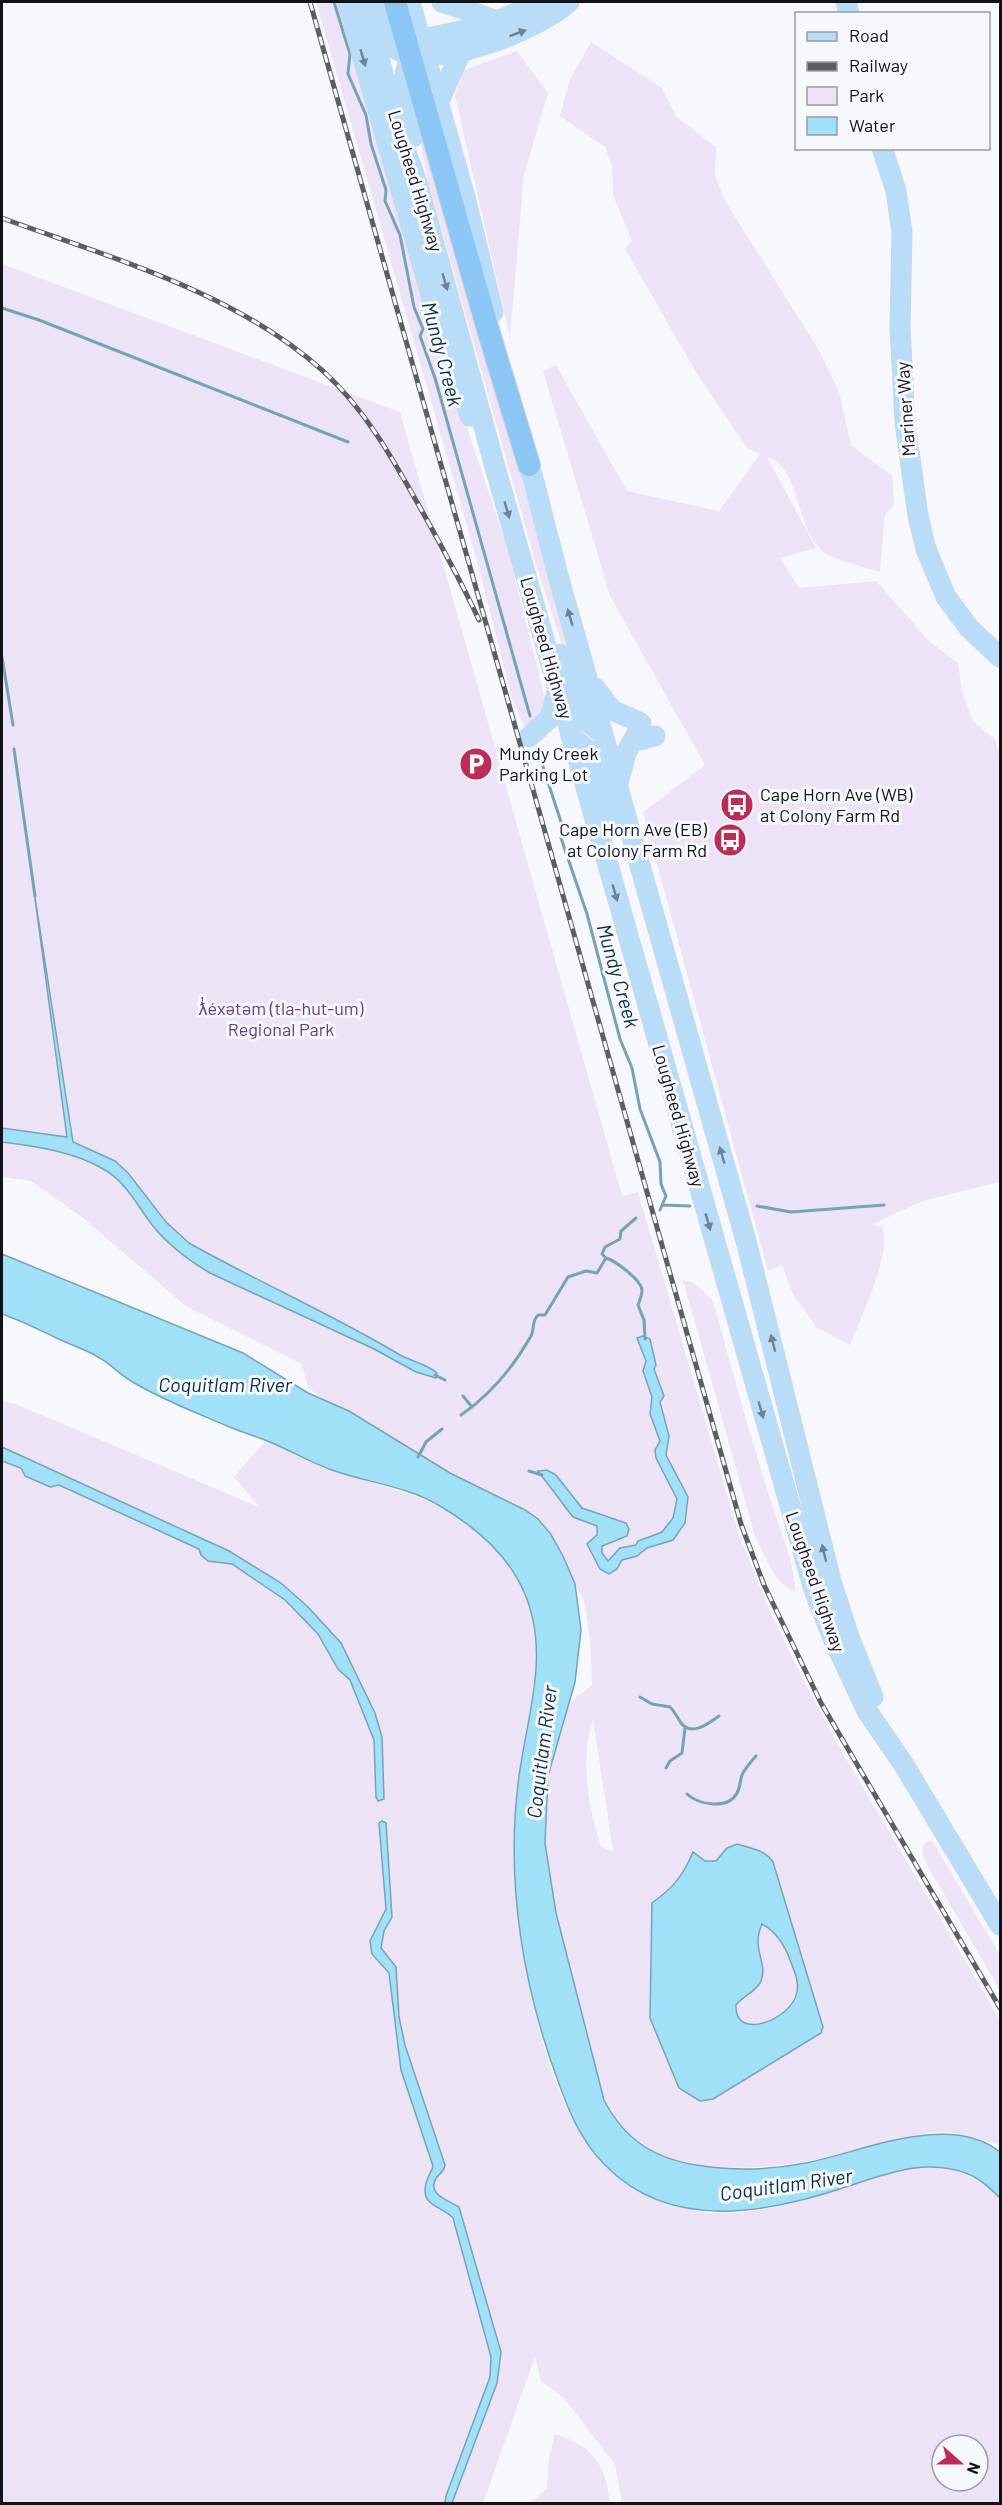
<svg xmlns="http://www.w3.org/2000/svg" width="1002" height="2505" viewBox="0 0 1002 2505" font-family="Barlow,sans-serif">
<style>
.green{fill:#ece3f7;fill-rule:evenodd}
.water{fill:#a1e1f8;stroke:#76a3b4;stroke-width:1.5;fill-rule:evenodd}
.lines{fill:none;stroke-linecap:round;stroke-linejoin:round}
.stream{stroke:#76a3b4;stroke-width:3}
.major-casing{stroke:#d4d4d5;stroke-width:21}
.highway-casing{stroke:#d4d4d5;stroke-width:24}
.major{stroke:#b9ddf8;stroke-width:20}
.highway{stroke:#8bc6f4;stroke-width:22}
.rail-casing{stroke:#5c5e62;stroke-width:5}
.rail{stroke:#f6f8fd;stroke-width:3;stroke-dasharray:9;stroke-linecap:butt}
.oneway{fill:#6d8292}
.labels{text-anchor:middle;stroke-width:6;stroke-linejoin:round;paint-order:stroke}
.street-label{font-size:18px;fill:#101216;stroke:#f6f8fd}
.poi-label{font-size:18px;fill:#101216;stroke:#f6f8fd;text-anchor:start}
.park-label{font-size:18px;fill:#643e87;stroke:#f6f8fd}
.water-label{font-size:20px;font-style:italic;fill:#062f3b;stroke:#f6f8fd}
</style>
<rect width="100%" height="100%" fill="#f6f8fd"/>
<path class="green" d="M316,2H351L465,422L508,550L542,686L546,711L530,726H524L512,698L474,550Z
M591,42L661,87L676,116L716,147L715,175L724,199L820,352L839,392L851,445L892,476L894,504L885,514L880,572C865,567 833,560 823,551C794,529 803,470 767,457L816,548L780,558L799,588L876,581L930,642L958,663L962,690L972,720L996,741L1000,760V1182L922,1201L871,1225L881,1226C895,1246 859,1323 850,1345L817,1328L793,1294L782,1265L768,1271L643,812L705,765L610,596L543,371L556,365L627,491L719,511L760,454L747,448L696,372L625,249L632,241L613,195L612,165L605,147L560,116L570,79Z
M517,51L548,93L524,175L510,337L455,96L464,70Z
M417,99L578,670L571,672L536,564L428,181L412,101Z
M2,264L400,412L622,1196L638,1192L739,1535L768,1607L802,1678L841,1750L1000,2020V2145C981,2140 958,2131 938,2132C915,2133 893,2142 872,2147C811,2162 755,2174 692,2164C674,2161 655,2157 640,2146C624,2134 613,2117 604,2100C576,1985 509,1819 568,1706C574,1696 584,1693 592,1685L590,1639L584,1600L538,1519L450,1473L349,1411L328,1402L308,1388L302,1364L187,1307L82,1217L31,1181L2,1177ZM593,1719L613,1851L612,1852L601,1846C588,1808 580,1758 593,1719Z
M683,1280L693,1282L713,1301C730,1363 747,1425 766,1486C776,1521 794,1556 795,1592C773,1582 766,1557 755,1536Z
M2,1401L18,1405L259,1507L234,1477L266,1440C288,1450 310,1462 333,1470C397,1493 441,1494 493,1546C568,1622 523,1712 516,1800C508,1899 533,2088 602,2163C620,2182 640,2189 665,2198C678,2203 694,2212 709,2213C755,2216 802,2201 846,2187C906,2168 947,2149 1000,2198V2503H622L615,2464L563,2397L541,2381L535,2357L483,2503H2ZM942,2445H978V2481H942Z
M929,1840L933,1842L1000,1955V1990L927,1865L922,1853L923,1845Z
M555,2434C592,2446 606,2463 610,2503H525L536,2498L547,2488L549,2458Z"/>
<path class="water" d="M34,891L73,1142L115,1161L128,1173L166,1222L189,1243C258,1282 332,1314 400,1355C411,1361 429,1365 437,1373L436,1378L416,1372L374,1349L210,1273C188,1260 169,1246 153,1226C138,1207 126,1182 105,1170C76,1152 35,1146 2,1142V1128L67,1137Z
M2,1254L243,1353L308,1393L349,1411L450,1473L525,1510L538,1519L550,1533L563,1556L575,1584L581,1630L575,1682L548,1776L545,1843L556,1913L604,2100C624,2139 653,2158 696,2165C733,2171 770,2170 806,2163C863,2152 949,2111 1000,2152V2198C991,2189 979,2178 968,2174C927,2158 888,2173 849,2186C769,2213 671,2233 605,2165C581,2141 569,2112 558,2081C523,1987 506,1884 518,1784C525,1721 552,1655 524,1592C508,1555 474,1526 440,1506C407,1486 368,1483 332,1470C309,1462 288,1449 265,1440C252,1435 239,1431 227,1426C195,1412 160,1399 131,1381C119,1374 110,1363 98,1357C87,1350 73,1346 61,1340C41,1331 23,1321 2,1314Z
M643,1336L650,1339L656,1365L654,1369L664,1396L660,1402L669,1436L666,1455L688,1497L685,1523L673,1540L647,1548L637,1556L622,1560L617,1569L609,1574L600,1569L587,1544L597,1535V1526L573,1517L538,1471L547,1470L556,1475L582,1508L626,1523L629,1529L627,1536L602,1546V1553L608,1561L620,1548L636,1545L638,1541L662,1532L673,1518L677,1499L656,1458L655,1450L660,1441L650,1414L652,1397L643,1371L646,1361L637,1338Z
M2,1447L229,1551L281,1583L308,1607L341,1643L375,1713L382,1737L384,1799L378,1801L376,1797L374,1740L350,1680L338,1669L318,1634L285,1600L232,1564L208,1561L201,1555L199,1549L59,1485L50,1487L25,1476L21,1468L2,1461Z
M382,1821L386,1823L392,1917L384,1931L381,1948L396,1967L399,2017L405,2045L445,2165C444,2172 441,2172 437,2177C425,2194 449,2201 459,2207L501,2352L497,2383L452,2503H445L446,2496L490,2377L491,2357L453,2218C442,2206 420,2206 426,2184C427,2177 432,2172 433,2166L401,2070L389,1973L372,1954L370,1941L386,1909L379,1823Z
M737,1844C751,1848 765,1850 773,1862L823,2027L821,2033L713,2099L700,2101L679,2088L650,2018L652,1903C673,1888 683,1876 693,1852L705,1861H716L727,1848ZM762,1924C776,1932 785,1946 790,1960C794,1970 799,1980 797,1992C792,2020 734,2042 736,2005C743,1996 754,1993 760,1983C770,1964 750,1950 762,1924Z"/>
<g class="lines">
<path class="stream" d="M334,2L350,54L348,74L366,115L371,144L386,190L385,201L400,235L414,307L423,329L420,336L435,378L530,716
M2,308L39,320L348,442
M2,657L13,725
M537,748L561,822V838L587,914L620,1039L632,1068L640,1109L660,1162L661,1184L666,1196L660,1210
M14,749L35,896
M663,1205L690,1206
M757,1206L791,1212L884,1205
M606,1258C616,1261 641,1280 642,1290C642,1295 640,1300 638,1305L644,1320L645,1339
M435,1375L445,1380
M463,1396L472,1407
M461,1415C490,1395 514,1366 531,1336C535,1329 531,1322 538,1315H545L568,1277L586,1271L597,1273L606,1258L602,1254L605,1247L620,1239L621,1231L636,1218
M418,1457L426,1442L442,1429
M529,1471L542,1475
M640,1697L652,1704L670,1707C675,1712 677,1717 681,1723C692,1737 709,1723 719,1716
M666,1768L670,1761L682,1753L685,1728
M687,1794C699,1805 728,1810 737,1793C740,1788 740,1781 742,1775C745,1768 751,1762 756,1756"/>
<defs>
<path id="major" d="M347,2L436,312L470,416
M363,2L403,144L418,185L495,467L814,1590L832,1636L867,1711L904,1765L1000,1925
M379,2L396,49C431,73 541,29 569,2
M410,2L465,197L493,312
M442,2L495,20
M846,2L849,14
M439,101L462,50
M413,137C404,96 395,76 422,39L485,26L543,2
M882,148L896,191L902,232L900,327L905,423L918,516L926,549L946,597L969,628L1000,657
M526,451L559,579L746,1241L831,1581L849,1637L873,1697
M560,654L584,719L603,734
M595,688L612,710L641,723
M571,736L590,752L613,815
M529,737L550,718L557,692
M632,742L655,736
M618,783L626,753L638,732"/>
<path id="highway" d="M395,2L486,323L529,465"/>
</defs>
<use href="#major" class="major-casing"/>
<use href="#highway" class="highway-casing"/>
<use href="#major" class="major"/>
<use href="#highway" class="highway"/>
<defs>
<path id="rail" d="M310,2L741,1524L764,1585L821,1703L1000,2008
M2,218C111,258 235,292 323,371C366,410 394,461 422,511C442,547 462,583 479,620"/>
</defs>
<use href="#rail" class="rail-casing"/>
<use href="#rail" class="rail"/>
</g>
<defs><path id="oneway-solid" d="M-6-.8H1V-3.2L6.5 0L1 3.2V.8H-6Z" transform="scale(1.5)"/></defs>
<g class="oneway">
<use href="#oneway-solid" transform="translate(518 33) rotate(-20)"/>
<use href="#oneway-solid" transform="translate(363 58) rotate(74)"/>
<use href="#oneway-solid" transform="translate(445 282) rotate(74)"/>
<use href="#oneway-solid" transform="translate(507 510) rotate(74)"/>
<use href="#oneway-solid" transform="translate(570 617) rotate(-106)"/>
<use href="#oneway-solid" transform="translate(615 893) rotate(74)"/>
<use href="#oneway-solid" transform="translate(722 1155) rotate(-106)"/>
<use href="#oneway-solid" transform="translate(708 1222) rotate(74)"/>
<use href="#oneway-solid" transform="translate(773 1343) rotate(-104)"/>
<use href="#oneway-solid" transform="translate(761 1410) rotate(74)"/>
<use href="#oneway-solid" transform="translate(824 1553) rotate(-104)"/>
</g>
<defs>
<symbol id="parking-disc" viewBox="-11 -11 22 22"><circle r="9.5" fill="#bc2c55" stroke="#f6f8fd"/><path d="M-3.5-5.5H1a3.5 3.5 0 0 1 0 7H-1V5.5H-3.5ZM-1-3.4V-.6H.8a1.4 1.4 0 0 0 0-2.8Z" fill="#fff"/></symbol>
<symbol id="bus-disc" viewBox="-11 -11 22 22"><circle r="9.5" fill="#bc2c55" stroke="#f6f8fd"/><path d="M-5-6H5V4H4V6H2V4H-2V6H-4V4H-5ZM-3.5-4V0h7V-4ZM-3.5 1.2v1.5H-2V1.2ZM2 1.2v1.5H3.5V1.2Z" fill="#fff"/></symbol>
</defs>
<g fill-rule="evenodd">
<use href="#parking-disc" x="457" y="745" width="38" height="38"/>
<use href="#bus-disc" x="718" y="786" width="38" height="38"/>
<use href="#bus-disc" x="711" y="821" width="38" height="38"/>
</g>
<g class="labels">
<g class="street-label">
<text transform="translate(415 181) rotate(73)" y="6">Lougheed Highway</text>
<text transform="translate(906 409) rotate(-94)" y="6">Mariner Way</text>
<text transform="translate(546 648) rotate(74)" y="6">Lougheed Highway</text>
<text transform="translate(678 1116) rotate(74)" y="6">Lougheed Highway</text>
<text transform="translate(815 1582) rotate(71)" y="6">Lougheed Highway</text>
</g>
<g class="poi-label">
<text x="499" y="760">Mundy Creek<tspan x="499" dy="21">Parking Lot</tspan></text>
<text x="760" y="801">Cape Horn Ave (WB)<tspan x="760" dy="21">at Colony Farm Rd</tspan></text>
<text x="707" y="836" text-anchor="end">Cape Horn Ave (EB)<tspan x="707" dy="21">at Colony Farm Rd</tspan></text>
</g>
<g class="park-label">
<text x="281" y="1015">ƛ̓éxətəm (tla-hut-um)<tspan x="281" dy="21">Regional Park</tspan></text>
</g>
<g class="water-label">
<text transform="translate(442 354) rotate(75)" y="7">Mundy Creek</text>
<text transform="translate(618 976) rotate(74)" y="7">Mundy Creek</text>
<text x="225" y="1392">Coquitlam River</text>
<text transform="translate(542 1752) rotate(-83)" y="7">Coquitlam River</text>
<text transform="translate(786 2185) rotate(-8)" y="7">Coquitlam River</text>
</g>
</g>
<rect width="1002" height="2505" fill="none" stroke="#101216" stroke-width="6"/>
<rect x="795" y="12" width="195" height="138" fill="#f6f8fd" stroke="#9a9ca1" stroke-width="1.5"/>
<rect x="807" y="32" width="30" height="9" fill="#b9ddf8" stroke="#9a9ca1" stroke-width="1.5"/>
<text x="849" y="42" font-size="18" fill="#101216">Road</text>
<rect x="807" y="62" width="30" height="9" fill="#5c5e62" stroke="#9a9ca1" stroke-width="1.5"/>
<text x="849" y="72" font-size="18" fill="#101216">Railway</text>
<rect x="807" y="87" width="30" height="18" fill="#ece3f7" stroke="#9a9ca1" stroke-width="1.5"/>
<text x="849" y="102" font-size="18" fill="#101216">Park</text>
<rect x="807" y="117" width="30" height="18" fill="#a1e1f8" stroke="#9a9ca1" stroke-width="1.5"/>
<text x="849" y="132" font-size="18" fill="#101216">Water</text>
<g transform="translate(960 2463) rotate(111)"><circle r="28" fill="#f6f8fd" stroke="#9a9ca1" stroke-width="1.5"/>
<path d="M0-4.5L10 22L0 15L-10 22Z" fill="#bc2c55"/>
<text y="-9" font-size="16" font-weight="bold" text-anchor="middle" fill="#101216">N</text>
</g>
</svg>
